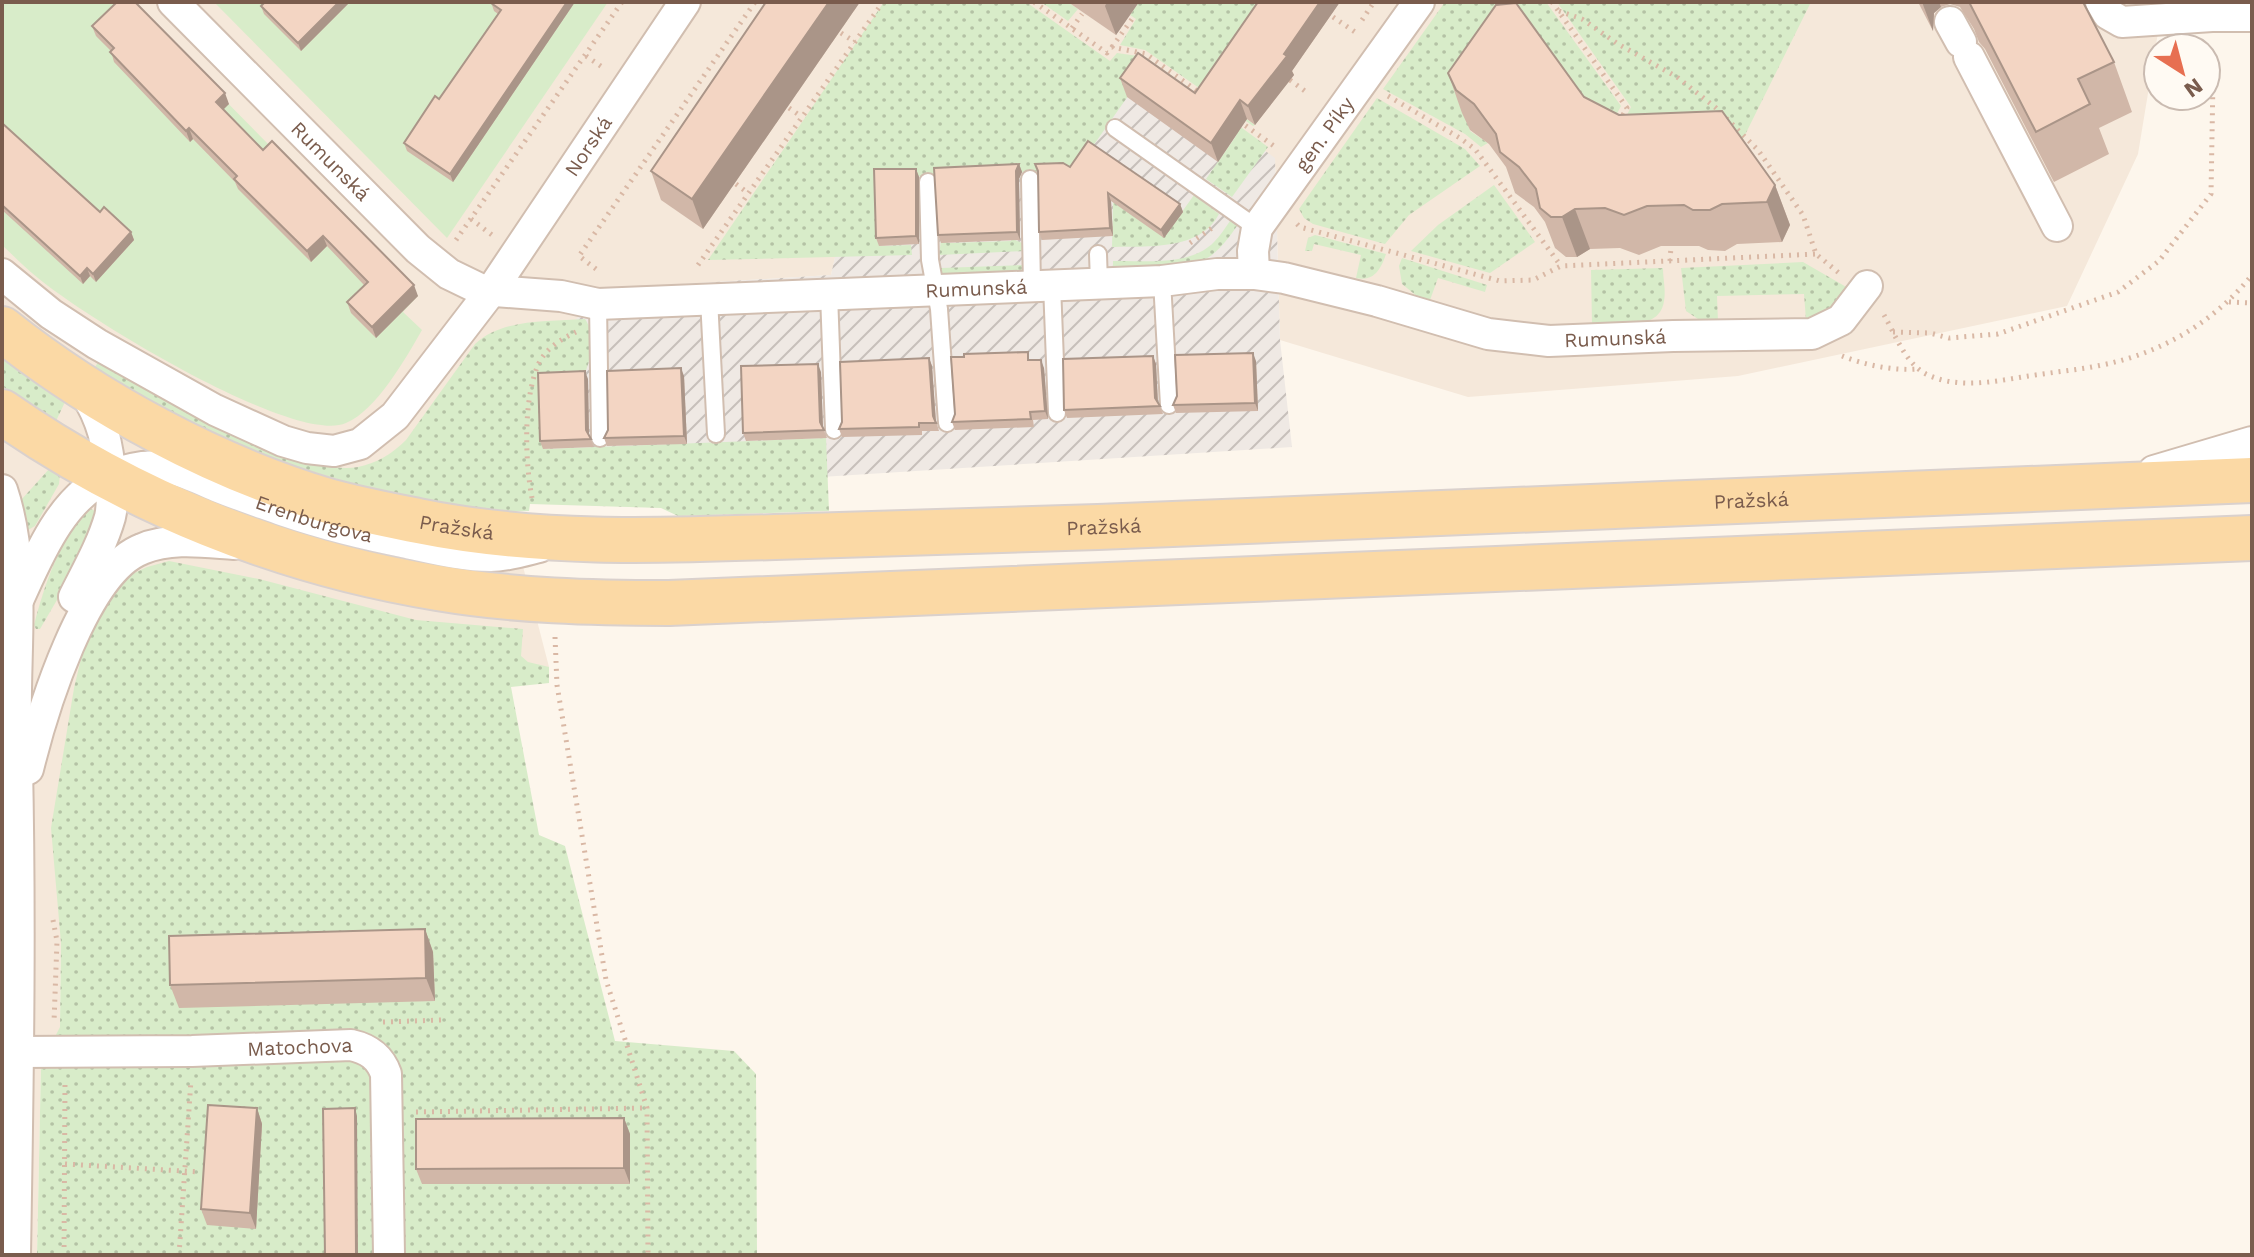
<svg xmlns="http://www.w3.org/2000/svg" width="2254" height="1257" font-family="'Work Sans',sans-serif">
	<style>
		.residential { fill: #f5e8da }
		.industrial { fill: url(#industrial-furrows) }
		.grass { fill: url(#grass-dots) }
		.green { fill: #d8ecc9 }
		.lines { fill: none; stroke-linecap: round; stroke-linejoin: round }
		.service-casing { stroke: #d1beb0; stroke-width: 20 }
		.minor-casing { stroke: #d1beb0; stroke-width: 34 }
		.primary-casing { stroke: #dad1cd; stroke-width: 48 }
		.path { stroke: #d9b8a5; stroke-width: 5; stroke-dasharray: 2 6; stroke-linecap: butt }
		.service { stroke: #fff; stroke-width: 16 }
		.minor { stroke: #fff; stroke-width: 30 }
		.primary { stroke: #fbd9a5; stroke-width: 44 }
		.wall { fill: #d1b7a8 }
		.shaded-wall { fill: #aa9588 }
		.building { fill: #f3d5c3; stroke: #aa9588; stroke-width: 2 }
		.labels { text-anchor: middle; stroke-width: 6; stroke-linejoin: round; paint-order: stroke }
		.street-label { font-size: 20px; fill: #7a5c4d; stroke: #fffaf3 }
	</style>
	<defs>
		<pattern id="industrial-furrows" width="10" height="10" patternUnits="userSpaceOnUse" patternTransform="scale(2)"><rect width="10" height="10" fill="#efe9e4"/><path d="M-1 1l2-2M0 10L10 0M9 11l2-2" fill="none" stroke="#c7c0bb"/></pattern>
		<pattern id="grass-dots" width="8" height="8" patternUnits="userSpaceOnUse" patternTransform="scale(2)"><rect width="8" height="8" fill="#d8ecc9"/><path d="M2 2h.1M6 6h.1" fill="none" stroke="#b4c2a5" stroke-width="1.8" stroke-linecap="round"/></pattern>
	</defs>
	<rect width="100%" height="100%" fill="#fdf6ec"/>
	<polygon class="residential" points="2,2 2163,2 2138,154 2067,306 1738,376 1468,397 1280,340 1275,158 857,162 831,275 602,289 505,497 549,667 74,688 61,943 60,1028 41,1064 37,1255 2,1255"/>
	<polygon class="industrial" points="1145,64 1275,158 1280,340 1292,447 505,497 488,422 602,289 831,275 856,162"/>
	<g class="grass">
		<polygon points="884,2 1026,2 1110,61 1117,53 1145,57 1268,147 1232,197 1206,179 1236,136 1145,72 1076,170 877,178 879,246 911,245 912,255 708,260"/>
		<polygon points="1041,2 1068,2 1078,9 1068,21"/>
		<polygon points="1139,2 1278,2 1213,95 1255,125 1253,126 1145,50 1120,45 1136,19 1130,15"/>
		<polygon points="1445,2 1546,2 1621,106 1603,140 1464,110 1470,131 1488,143 1481,147 1465,134 1383,89"/>
		<polygon points="1557,2 1811,2 1737,151 1612,144 1631,107"/>
		<polygon points="1377,98 1465,149 1480,166 1409,215 1385,244 1313,224 1304,218 1299,209"/>
		<polygon points="1494,185 1535,242 1490,273 1411,251 1438,225"/>
		<path d="M1194,195L1219,214C1200,251 1147,246 1112,247L1113,202L1164,237Z"/>
		<path d="M1230,221L1237,226C1230,236 1222,247 1212,255C1186,273 1143,267 1113,269V261C1144,260 1190,267 1214,242C1220,236 1225,228 1230,221Z"/>
		<path d="M1315,235L1386,254C1381,269 1374,282 1356,278L1361,255L1314,244L1312,251H1305L1308,238Z"/>
		<polygon points="1011,238 1022,243 1024,251 939,255 941,240 949,243 1011,241"/>
		<polygon points="1402,258 1487,285 1485,292 1438,278 1430,300 1418,297 1402,284 1399,266"/>
		<path d="M1803,262L1848,288C1839,305 1825,316 1806,320L1804,294L1717,296L1718,322L1701,321L1686,311L1681,268Z"/>
		<polygon points="1022,265 1022,272 941,276 941,268"/>
		<path d="M1663,268C1663,279 1666,290 1664,301C1660,332 1615,324 1592,325L1591,270Z"/>
		<path d="M585,319C609,354 562,417 544,449L826,438L829,511L678,516L661,508L530,504L529,511C472,514 415,502 361,486C308,471 256,455 206,431C167,412 131,390 94,369L98,362C153,394 296,478 358,467C377,463 392,454 406,440L475,344C503,318 548,322 585,319Z"/>
		<polygon points="2,356 65,402 56,421 2,386"/>
		<polygon points="50,468 60,474 59,484 35,526 28,530 24,525 21,500"/>
		<path d="M91,509L97,512L99,516L64,588L40,629H36L34,625C44,586 60,536 91,509Z"/>
		<polygon points="169,561 259,579 416,620 523,629 521,656 528,662 549,667 549,683 511,687 539,835 565,846 615,1041 734,1051 756,1074 757,1255 37,1255 41,1064 60,1027 61,943 51,828 74,688 85,642 111,593 126,577 147,567"/>
	</g>
	<g class="green">
		<path d="M2,2H128L418,296L403,312L422,330C406,358 376,411 346,423C294,446 83,316 38,278C25,268 14,256 2,245Z"/>
		<polygon points="214,2 608,2 447,238"/>
	</g>
	<g class="lines">
		<g class="service-casing">
			<g id="service">
				<polyline points="1115,128 1257,228"/>
				<polyline points="1030,179 1032,286"/>
				<polyline points="928,182 930,260 939,309 947,423"/>
				<polyline points="1098,254 1099,283"/>
				<polyline points="1162,281 1169,405"/>
				<polyline points="1052,285 1057,413"/>
				<polyline points="829,294 834,430"/>
				<polyline points="709,299 716,434"/>
				<polyline points="598,304 600,438"/>
			</g>
		</g>
		<g class="minor-casing">
			<g id="minor">
				<path id="s1" d="M173,2L418,249L449,274L482,290L561,296L598,304L1162,281L1217,274H1254L1284,278L1377,301L1488,334L1549,341L1673,336L1812,334L1841,320L1867,286"/>
				<polyline points="2101,2 2108,14 2122,22 2212,16 2252,16"/>
				<polyline points="1950,22 1961,42"/>
				<polyline points="1969,57 2057,226"/>
				<path id="s2" d="M2,274L51,314L97,344L215,410L283,441L307,448L334,451L360,444L395,416L491,291L685,2"/>
				<path id="s3" d="M1254,274L1253,251L1257,228L1419,2"/>
				<polyline points="2154,471 2252,442"/>
				<path d="M2,490C27,565 14,649 16,726C21,902 18,1079 15,1255"/>
				<path d="M74,597C87,571 102,545 110,517C113,504 112,492 111,479C108,446 103,420 84,391"/>
				<path id="s4" d="M19,598C39,554 63,495 112,475C155,458 177,469 216,486C238,495 262,503 284,511C325,525 366,535 407,543C435,549 463,556 491,556C507,556 523,551 539,547"/>
				<path d="M28,769C42,712 84,571 142,549C171,537 204,542 234,544"/>
				<path id="s5" d="M18,1052L192,1051L351,1045C369,1049 380,1057 386,1074L389,1255"/>
			</g>
		</g>
		<g class="primary-casing">
			<g id="primary">
				<path id="s6" d="M2,329C95,403 214,467 328,501C357,509 388,515 418,521C536,545 655,541 775,537C882,534 990,531 1098,527C1483,512 1867,495 2252,480"/>
				<path d="M2,412C131,502 283,563 438,588C515,601 592,603 669,603L2252,538"/>
			</g>
		</g>
		<g class="path">
			<polyline points="1034,2 1107,53 1112,47 1146,54 1201,94"/>
			<polyline points="1552,2 1627,108 1620,120"/>
			<polyline points="1559,11 1582,19 1618,44 1677,77 1716,108 1758,150 1803,215 1816,254 1839,273"/>
			<polyline points="1333,17 1355,32"/>
			<polyline points="1362,20 1374,2"/>
			<polyline points="1072,28 1082,14"/>
			<polyline points="841,33 855,42"/>
			<polyline points="1112,47 1132,19 1129,17"/>
			<polyline points="586,56 605,69"/>
			<polyline points="1290,80 1309,94"/>
			<polyline points="1388,96 1460,138 1475,149 1561,266"/>
			<polyline points="789,108 802,117"/>
			<polyline points="1239,121 1274,146"/>
			<polyline points="736,184 748,193"/>
			<polyline points="471,219 492,235"/>
			<polyline points="1297,224 1300,227 1500,281 1533,280 1561,266 1816,254"/>
			<polyline points="456,240 622,2"/>
			<polyline points="1190,243 1215,226"/>
			<polyline points="1670,261 1671,246"/>
			<polyline points="698,265 883,2"/>
			<polyline points="596,269 579,256 755,2"/>
			<polyline points="2229,302 2252,303"/>
			<path d="M1884,315C1895,334 1905,363 1926,374C1958,390 1996,381 2029,376C2054,372 2078,370 2102,365C2162,353 2214,322 2252,275"/>
			<polyline points="1893,332 1930,333 1949,338 1998,334 2118,292 2159,261 2211,194 2213,79"/>
			<path d="M1842,356C1865,365 1893,371 1918,369"/>
			<path d="M532,498C525,461 523,401 538,365C545,349 561,339 576,332"/>
			<polyline points="555,637 557,685 606,980 647,1108 648,1255"/>
			<polyline points="53,920 57,941 54,1022"/>
			<polyline points="383,1022 442,1020"/>
			<polyline points="416,1112 647,1108"/>
			<polyline points="65,1164 200,1172"/>
			<polyline points="64,1255 65,1084"/>
			<polyline points="179,1255 191,1080"/>
		</g>
		<use href="#service" class="service"/>
		<use href="#minor" class="minor"/>
		<use href="#primary" class="primary"/>
	</g>
	<g class="wall">
		<polygon points="265,2 350,2 301,51 264,14 261,6"/>
		<polygon points="491,2 575,2 453,182 407,151 404,143 439,99 498,14 494,11"/>
		<polygon points="766,2 860,2 703,229 661,200 651,171"/>
		<polygon points="1068,2 1139,2 1116,35"/>
		<polygon points="1258,2 1340,2 1292,71 1294,75 1255,125 1247,119 1218,162 1127,97 1120,78 1195,93"/>
		<polygon points="1918,2 2083,2 2114,62 2132,112 2099,128 2109,154 2054,182 1985,49 1979,42 1974,29 1960,7 1950,4 1941,7 1934,13 1933,31"/>
		<polygon points="92,26 229,104 223,109 263,150 418,296 376,338 351,313 347,302 364,285 327,246 311,262 238,189 235,182 193,139 190,142 114,62 111,51 96,36"/>
		<polygon points="1448,73 1584,97 1619,115 1775,185 1790,225 1782,242 1737,244 1725,251 1708,250 1699,246 1661,246 1639,255 1620,248 1590,249 1577,257 1566,257 1555,248 1545,222 1534,207 1515,193 1506,167 1489,144 1470,130 1462,113"/>
		<polygon points="2,123 100,212 131,232 134,240 96,282 90,276 83,284 2,210"/>
		<polygon points="1019,164 1022,172 1019,179 1020,240 941,243 938,235"/>
		<polygon points="1070,167 1180,204 1183,212 1164,238 1111,201 1113,236 1042,240 1039,232"/>
		<polygon points="916,169 919,177 919,244 879,246 876,238"/>
		<polygon points="1153,356 1156,364 1158,402 1163,414 1067,418 1064,410"/>
		<polygon points="929,358 932,366 936,421 939,431 922,431 922,435 842,437 839,429"/>
		<polygon points="1031,360 1044,368 1048,419 1033,420 1034,427 955,430 952,422"/>
		<polygon points="1256,361 1258,411 1176,413 1173,405"/>
		<polygon points="821,372 823,428 827,438 746,441 743,433"/>
		<polygon points="684,376 687,444 607,446 604,438"/>
		<polygon points="588,379 589,436 594,447 543,449 540,441"/>
		<polygon points="425,929 433,952 435,1001 179,1008 170,985"/>
		<polygon points="257,1108 262,1124 256,1229 207,1225 201,1209"/>
		<polygon points="624,1118 630,1134 630,1184 422,1184 416,1169"/>
	</g>
	<g class="shaded-wall">
		<polygon points="339,2 350,2 301,51 298,43"/>
		<polygon points="567,2 575,2 453,182 450,174"/>
		<polygon points="829,2 860,2 703,229 692,199"/>
		<polygon points="1107,2 1139,2 1116,35 1105,6"/>
		<polygon points="1320,2 1340,2 1292,71 1294,75 1255,125 1248,106"/>
		<polygon points="1922,2 1939,2 1941,7 1934,13 1933,31"/>
		<polygon points="225,93 229,104 220,113 216,102"/>
		<polygon points="1240,100 1247,119 1218,162 1211,143"/>
		<polygon points="189,128 193,139 190,142 186,131"/>
		<polygon points="1019,164 1022,172 1019,179 1020,240 1017,232 1016,171"/>
		<polygon points="916,169 919,177 919,244 916,236"/>
		<polygon points="1775,185 1790,225 1782,242 1767,202"/>
		<polygon points="1108,193 1111,201 1113,236 1110,228"/>
		<polygon points="1180,204 1183,212 1164,238 1161,230"/>
		<polygon points="1575,209 1590,249 1577,257 1562,217"/>
		<polygon points="131,232 134,240 96,282 93,274"/>
		<polygon points="323,236 327,246 311,262 307,251"/>
		<polygon points="87,268 90,276 83,284 80,276"/>
		<polygon points="414,285 418,296 376,338 372,327"/>
		<polygon points="1253,353 1256,361 1258,411 1255,403"/>
		<polygon points="1153,356 1156,364 1158,406 1155,398"/>
		<polygon points="929,358 932,366 936,424 933,416"/>
		<polygon points="1041,360 1044,368 1048,419 1045,411"/>
		<polygon points="818,364 821,372 823,430 820,422"/>
		<polygon points="681,368 684,376 687,444 684,436"/>
		<polygon points="585,371 588,379 589,438 586,430"/>
		<polygon points="425,929 433,952 435,1001 426,978"/>
		<polygon points="257,1108 262,1124 256,1229 250,1213"/>
		<polygon points="355,1108 357,1116 358,1255 356,1255"/>
		<polygon points="624,1118 630,1134 630,1184 624,1168"/>
	</g>
	<g class="building">
		<polygon points="117,2 135,2 225,93 216,102 263,150 272,141 414,285 372,327 347,302 368,282 323,236 307,251 234,179 237,176 189,128 186,131 110,52 114,48 92,26"/>
		<polygon points="265,2 339,2 298,43 261,6"/>
		<polygon points="491,2 567,2 450,174 404,143 435,96 439,99 501,10 491,3"/>
		<polygon points="766,2 829,2 692,199 651,171"/>
		<polygon points="1258,2 1320,2 1284,54 1287,56 1248,106 1240,100 1211,143 1120,78 1138,53 1195,93"/>
		<polygon points="1969,2 2083,2 2114,62 2078,79 2090,104 2036,132"/>
		<polygon points="1516,3 1584,97 1619,115 1722,111 1775,185 1767,202 1722,204 1710,210 1693,210 1684,205 1647,206 1624,215 1605,208 1575,209 1562,217 1551,217 1540,208 1536,189 1519,167 1500,152 1496,134 1474,104 1456,90 1448,73 1496,5"/>
		<polygon points="2,123 100,212 104,207 131,232 93,274 87,268 80,276 2,205"/>
		<polygon points="1088,141 1180,204 1161,230 1108,193 1110,228 1039,232 1038,171 1035,164 1063,163 1070,167"/>
		<polygon points="1019,164 1016,171 1017,232 938,235 934,168"/>
		<polygon points="874,169 916,169 916,236 876,238"/>
		<polygon points="1028,352 1028,360 1041,360 1045,411 1030,412 1031,419 952,422 955,414 951,357 964,357 964,354"/>
		<polygon points="1253,353 1255,403 1173,405 1177,396 1175,355"/>
		<polygon points="1153,356 1155,398 1160,406 1064,410 1063,359"/>
		<polygon points="929,358 933,416 936,423 919,423 919,427 839,429 842,422 840,362"/>
		<polygon points="818,364 820,422 824,430 743,433 741,366"/>
		<polygon points="681,368 684,436 604,438 608,430 607,371"/>
		<polygon points="585,371 586,430 591,439 540,441 538,373"/>
		<polygon points="425,929 426,978 170,985 169,936"/>
		<polygon points="208,1105 257,1108 250,1213 201,1209"/>
		<polygon points="355,1108 356,1255 325,1255 323,1109"/>
		<polygon points="624,1118 624,1168 416,1169 416,1119"/>
	</g>
	<g class="labels">
		<g class="street-label">
			<text dy="7" stroke="none"><textPath href="#s3" startOffset="162">gen. Píky</textPath></text>
			<text dy="7" stroke="none"><textPath href="#s2" startOffset="784">Norská</textPath></text>
			<text dy="7" stroke="none"><textPath href="#s1" startOffset="224">Rumunská</textPath></text>
			<text dy="7" stroke="none"><textPath href="#s1" startOffset="920">Rumunská</textPath></text>
			<text dy="7" stroke="none"><textPath href="#s1" startOffset="1568">Rumunská</textPath></text>
			<text dy="7" stroke="none"><textPath href="#s6" startOffset="1798">Pražská</textPath></text>
			<text dy="7" stroke="none"><textPath href="#s4" startOffset="370">Erenburgova</textPath></text>
			<text dy="7" stroke="none"><textPath href="#s6" startOffset="1150">Pražská</textPath></text>
			<text dy="7" stroke="none"><textPath href="#s6" startOffset="502">Pražská</textPath></text>
			<text dy="7" stroke="none"><textPath href="#s5" startOffset="282">Matochova</textPath></text>
		</g>
	</g>
	<rect width="2254" height="1257" fill="none" stroke="#7a5c4d" stroke-width="8"/>
	<g transform="translate(2182 72) rotate(144)"><circle r="38" fill="#fffaf3" stroke="#cabbb1" stroke-width="2"/>
	<path d="M0-6L14 30L0 20L-14 30Z" fill="#e76f51"/>
	<text y="-12" font-size="22" font-weight="bold" text-anchor="middle" fill="#7a5c4d">N</text>
	</g>
</svg>
